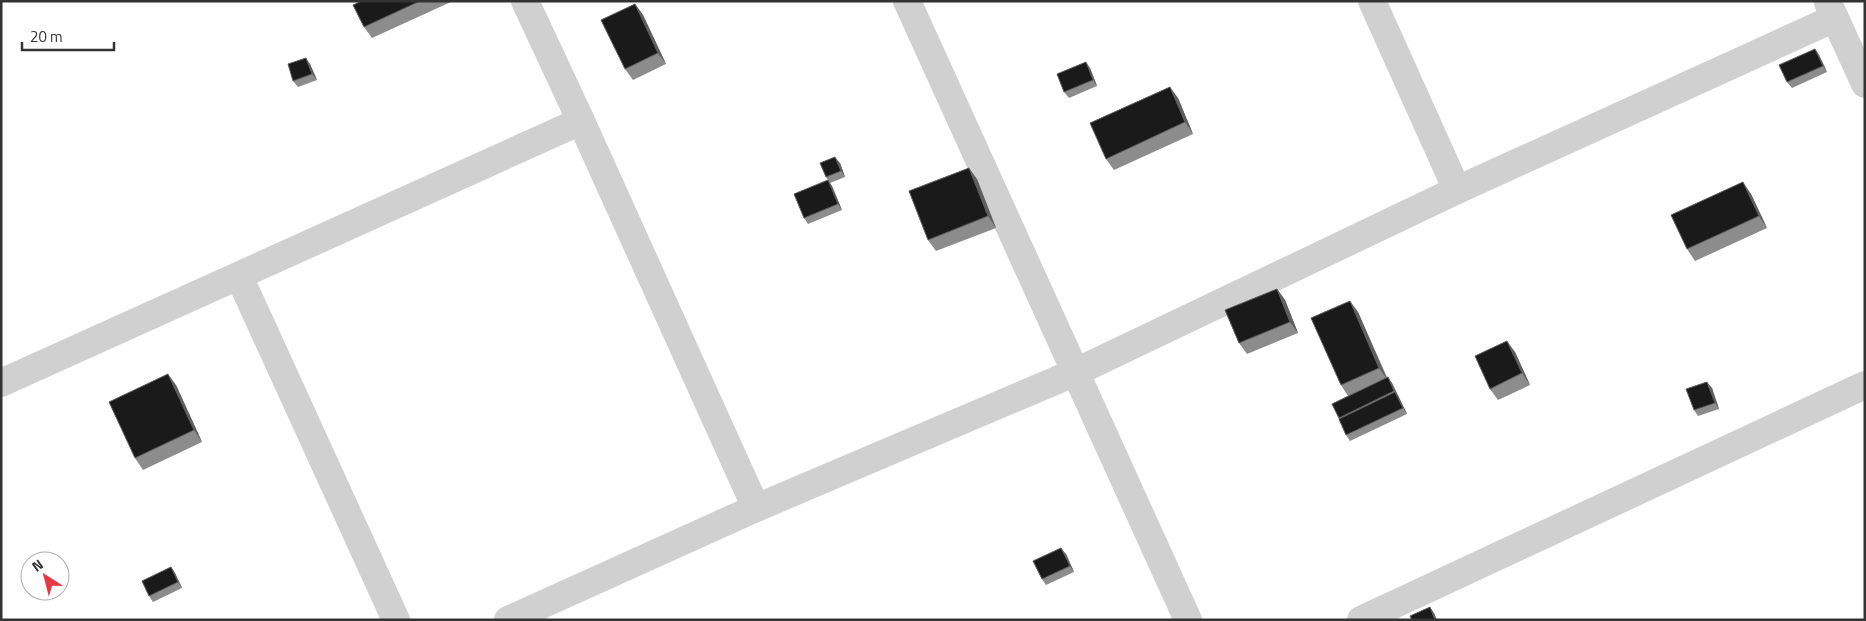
<svg xmlns="http://www.w3.org/2000/svg" width="1866" height="621" font-family="'Titillium Web',sans-serif">
	<style>
		.lines { fill: none; stroke-linecap: round; stroke-linejoin: round }
		.street { stroke: #d0d0d0; stroke-width: 28 }
		.wall { fill: #8c8c8c }
		.shaded-wall { fill: #5f5f5f }
		.building { fill: #1a1a1a; stroke: #5f5f5f }
	</style>
	<rect width="100%" height="100%" fill="#fff"/>
	<g class="lines">
		<g class="street">
			<polyline points="525,1 581,121 756,508"/>
			<polyline points="907,1 1188,620"/>
			<polyline points="1372,1 1457,190"/>
			<polyline points="1828,3 1865,84"/>
			<polyline points="239,276 396,620"/>
			<polyline points="1,383 581,121"/>
			<polyline points="508,620 756,508 1076,372 1457,190 1835,18"/>
			<polyline points="1361,620 1865,385"/>
		</g>
	</g>
	<g class="wall">
		<polygon points="362,1 453,1 372,38 364,27"/>
		<polygon points="635,4 643,15 666,64 633,80 625,69"/>
		<polygon points="1815,49 1819,55 1827,72 1792,88 1787,82"/>
		<polygon points="310,64 317,80 298,87 293,81"/>
		<polygon points="1090,68 1097,86 1069,98 1064,92"/>
		<polygon points="1178,98 1193,134 1114,170 1106,159"/>
		<polygon points="840,163 845,177 830,183 832,186 842,210 808,224 804,218 828,180 826,177"/>
		<polygon points="977,179 996,228 936,251 928,240"/>
		<polygon points="1751,194 1767,228 1695,261 1687,249"/>
		<polygon points="1277,289 1285,300 1298,333 1247,354 1239,343"/>
		<polygon points="1358,312 1387,377 1392,383 1407,414 1350,441 1346,435 1332,404 1348,396 1341,385"/>
		<polygon points="1515,352 1530,385 1498,400 1490,389"/>
		<polygon points="176,385 202,442 143,470 135,458"/>
		<polygon points="1712,388 1719,409 1698,416 1694,410"/>
		<polygon points="1066,554 1074,572 1046,585 1042,579"/>
		<polygon points="171,567 175,573 182,588 153,602 149,596"/>
	</g>
	<g class="shaded-wall">
		<polygon points="635,4 643,15 666,64 658,53"/>
		<polygon points="1815,49 1819,55 1827,72 1823,66"/>
		<polygon points="306,58 310,64 317,80 312,74"/>
		<polygon points="1086,62 1090,68 1097,86 1093,80"/>
		<polygon points="1170,87 1178,98 1193,134 1185,122"/>
		<polygon points="835,157 840,163 845,177 841,171"/>
		<polygon points="969,168 977,179 996,228 988,216"/>
		<polygon points="828,180 832,186 842,210 838,204"/>
		<polygon points="1743,182 1751,194 1767,228 1759,216"/>
		<polygon points="1277,289 1285,300 1298,333 1290,322"/>
		<polygon points="1350,301 1358,312 1387,379 1379,368"/>
		<polygon points="1507,341 1515,352 1530,385 1522,373"/>
		<polygon points="168,374 176,385 202,442 194,430"/>
		<polygon points="1388,377 1392,383 1407,414 1403,408"/>
		<polygon points="1707,382 1712,388 1719,409 1715,403"/>
		<polygon points="1061,548 1066,554 1074,572 1070,566"/>
		<polygon points="171,567 175,573 182,588 178,582"/>
		<polygon points="1430,607 1434,613 1437,620 1435,620"/>
	</g>
	<g class="building">
		<polygon points="362,1 420,1 364,27 353,5"/>
		<polygon points="635,4 658,53 625,69 601,20"/>
		<polygon points="1815,49 1823,66 1787,82 1779,65"/>
		<polygon points="306,58 312,74 293,81 288,64"/>
		<polygon points="1086,62 1093,80 1064,92 1057,74"/>
		<polygon points="1170,87 1185,122 1106,159 1090,123"/>
		<polygon points="835,157 841,171 826,177 820,163"/>
		<polygon points="969,168 988,216 928,240 909,191"/>
		<polygon points="828,180 838,204 804,218 794,194"/>
		<polygon points="1743,182 1759,216 1687,249 1671,215"/>
		<polygon points="1277,289 1290,322 1239,343 1225,310"/>
		<polygon points="1350,301 1379,368 1341,385 1311,318"/>
		<polygon points="1507,341 1522,373 1490,389 1475,356"/>
		<polygon points="168,374 194,430 135,458 109,402"/>
		<polygon points="1388,377 1394,391 1339,418 1332,404"/>
		<polygon points="1707,382 1715,403 1694,410 1686,389"/>
		<polygon points="1395,392 1403,408 1346,435 1339,419"/>
		<polygon points="1061,548 1070,566 1042,579 1033,561"/>
		<polygon points="171,567 178,582 149,596 142,581"/>
		<polygon points="1430,607 1435,620 1412,620 1410,616"/>
	</g>
	<rect width="1866" height="621" fill="none" stroke="#333333" stroke-width="5"/>
	<g transform="translate(45 576) rotate(324)"><circle r="24" fill="#ffffff" stroke="#adadad"/>
	<path d="M0-4L9 19L0 12L-9 19Z" fill="#e63946"/>
	<text y="-8" font-size="14" font-weight="bold" text-anchor="middle" fill="#333333">N</text>
	</g>
	<path d="M22 42v8h92v-8" fill="none" stroke="#333333" stroke-width="2.5"/>
	<text x="30" y="42" font-size="15" fill="#333333" stroke="#ffffff" stroke-width="4" paint-order="stroke">20 m</text>
</svg>
